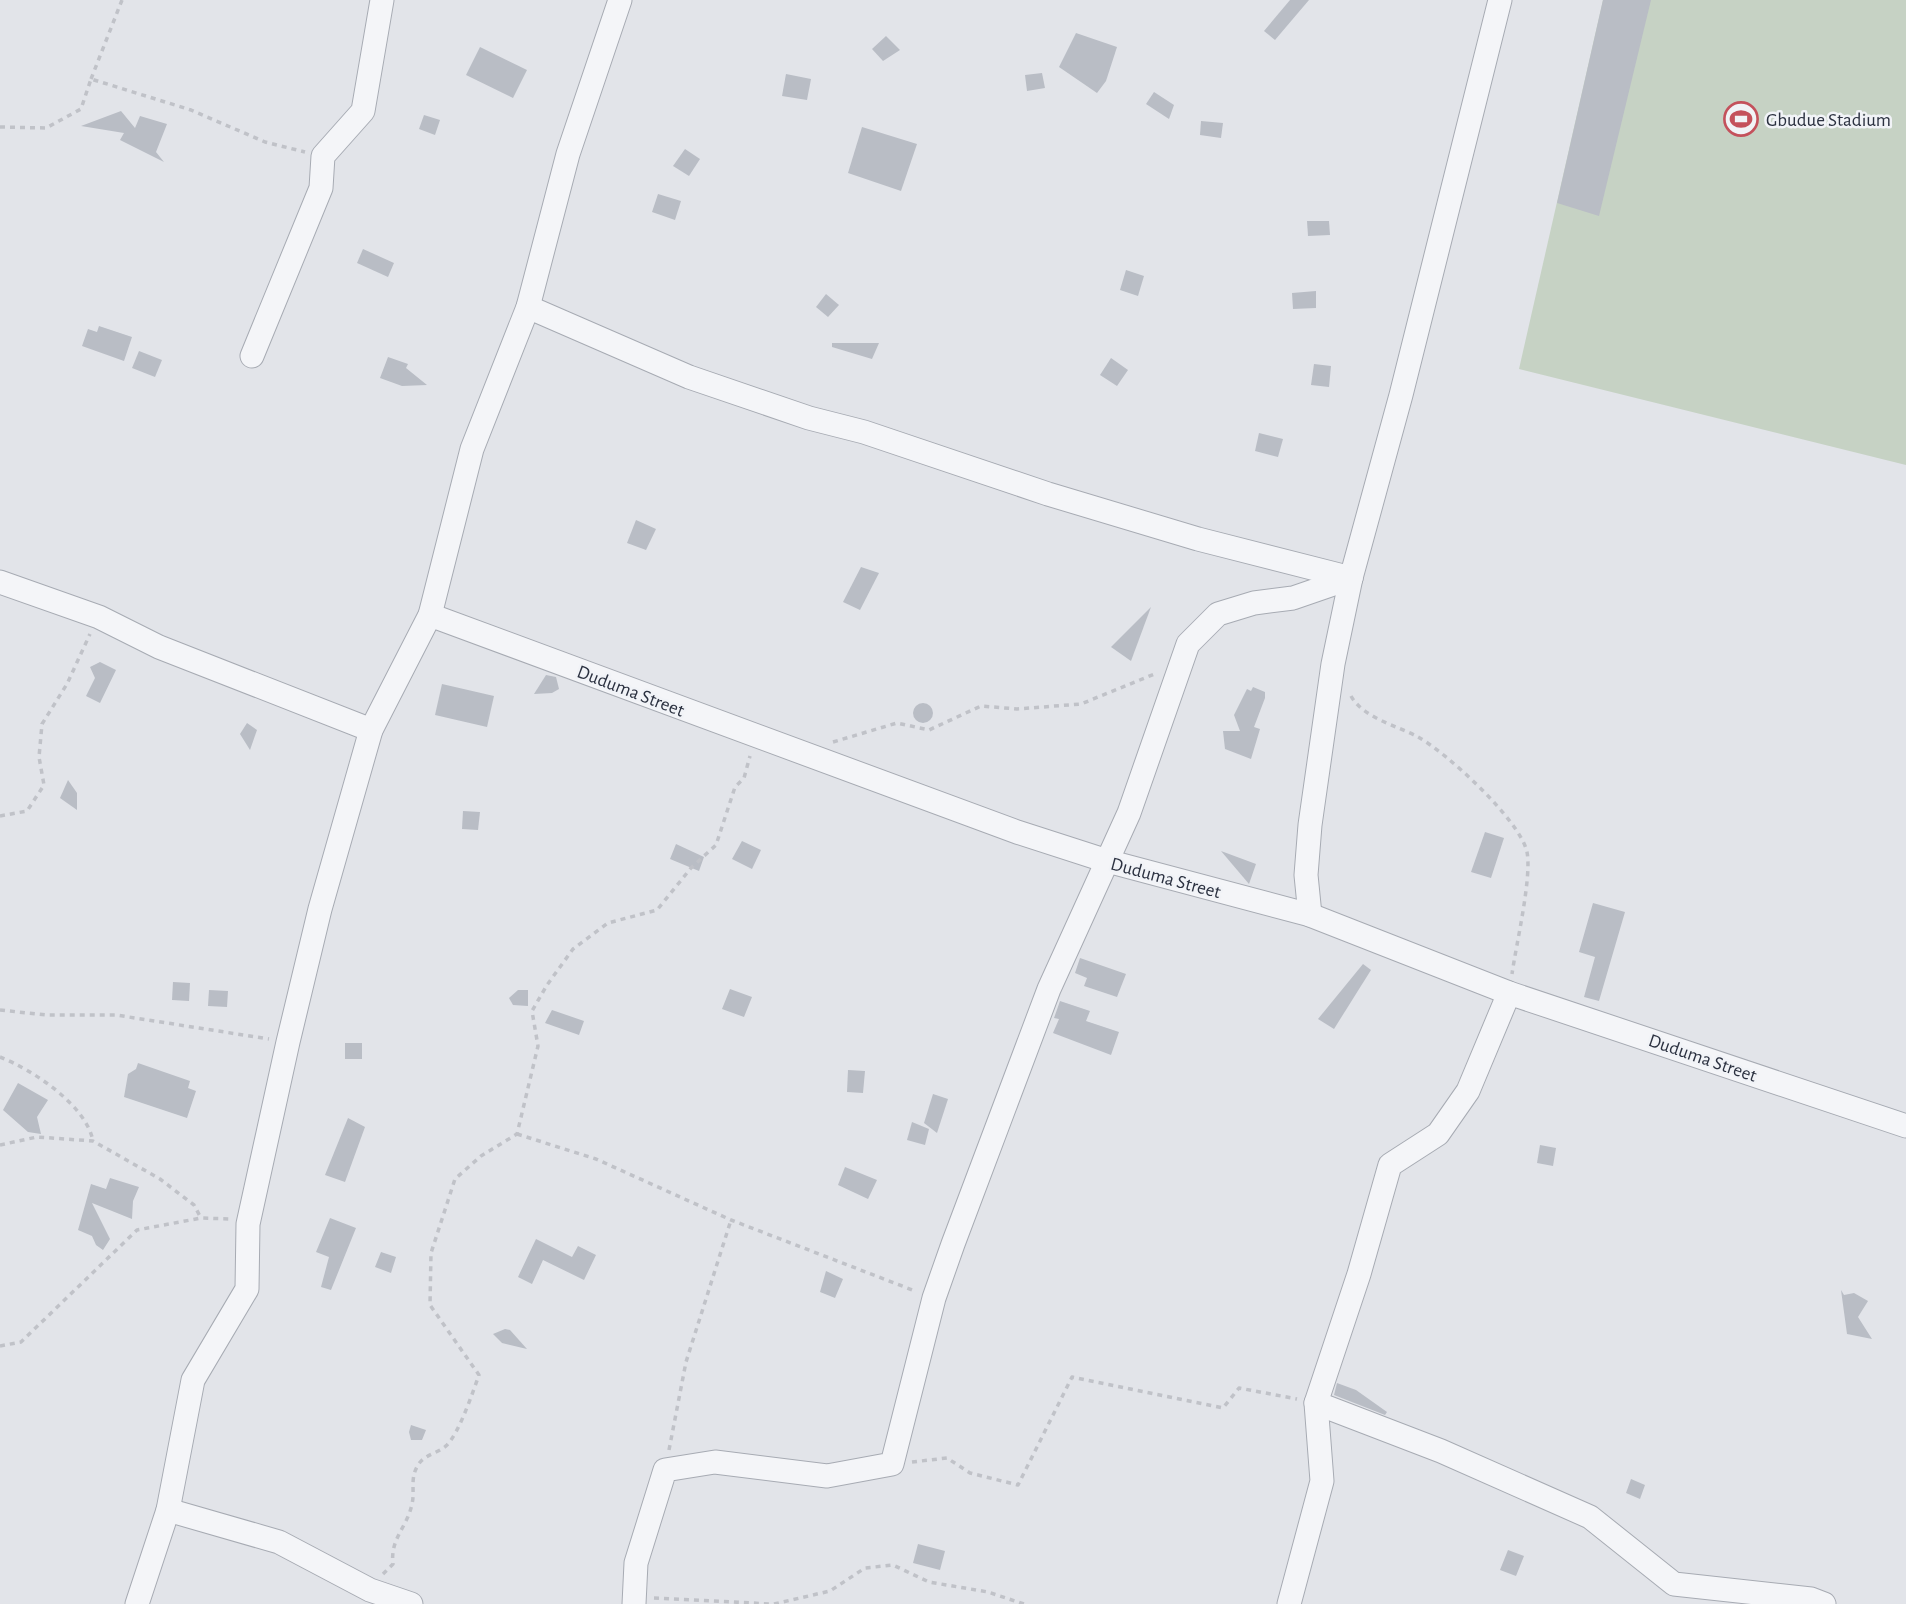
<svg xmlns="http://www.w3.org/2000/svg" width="1906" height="1604" font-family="'Alegreya Sans',sans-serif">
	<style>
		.green { fill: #c6d2c4 }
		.building { fill: #b9bdc5 }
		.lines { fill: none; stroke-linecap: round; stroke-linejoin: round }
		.minor-casing { stroke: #a7abb3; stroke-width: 25 }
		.path { stroke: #c0c2c8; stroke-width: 3.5; stroke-dasharray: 5 5; stroke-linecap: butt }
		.minor { stroke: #f4f5f8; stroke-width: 23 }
		.labels { text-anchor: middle; stroke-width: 5; stroke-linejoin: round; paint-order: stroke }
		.poi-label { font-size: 19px; fill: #2b3140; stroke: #f1f3f7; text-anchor: start }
		.street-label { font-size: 19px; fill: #2b3140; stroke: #f1f3f7 }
	</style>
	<rect width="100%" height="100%" fill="#e2e4e9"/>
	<polygon class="green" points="1603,0 1906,0 1906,465 1519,369"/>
	<g class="building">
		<polygon points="1290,0 1309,0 1275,40 1264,31"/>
		<polygon points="1603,0 1651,0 1599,216 1557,203"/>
		<polygon points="1076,33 1117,47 1106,81 1097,93 1059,67"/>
		<polygon points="886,36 900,50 883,61 872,49"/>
		<polygon points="480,47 527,70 513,98 466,75"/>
		<polygon points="1042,73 1045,88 1027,91 1025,75"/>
		<polygon points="786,74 811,79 807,100 782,96"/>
		<polygon points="1154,92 1174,105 1169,119 1146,104"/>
		<polygon points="121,111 135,128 140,116 167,124 156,152 164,162 120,140 124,133 81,126"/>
		<polygon points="424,115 440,120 435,135 419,129"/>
		<polygon points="1201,121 1223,123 1221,138 1200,135"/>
		<polygon points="862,127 917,144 901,191 848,173"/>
		<polygon points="685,149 700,159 689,176 673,166"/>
		<polygon points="658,194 681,201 675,220 652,212"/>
		<polygon points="1307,221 1329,221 1330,235 1308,236"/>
		<polygon points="363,249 394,263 388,277 357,263"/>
		<polygon points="1126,270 1144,276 1138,296 1120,290"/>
		<polygon points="1316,291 1316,308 1293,309 1292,293"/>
		<polygon points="826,294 839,305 828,317 816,307"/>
		<polygon points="99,326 132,337 124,361 82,346 88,329 97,332"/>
		<polygon points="832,343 879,343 872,359 832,347"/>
		<polygon points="139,351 162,360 155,377 132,368"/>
		<polygon points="388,357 408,364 406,368 427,385 402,386 380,378"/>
		<polygon points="1111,358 1128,370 1117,386 1100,375"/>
		<polygon points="1314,364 1331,366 1329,387 1311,385"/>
		<polygon points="1259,433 1283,439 1278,457 1255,451"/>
		<polygon points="636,520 656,529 646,550 627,543"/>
		<polygon points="861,567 879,573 860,610 843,602"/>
		<polygon points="1151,607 1131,661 1111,647"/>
		<polygon points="100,662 116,670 100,703 86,696 95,678 90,667"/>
		<polygon points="546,675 556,677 559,689 552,693 534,694"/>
		<polygon points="442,684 494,696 487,727 435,715"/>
		<polygon points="1253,687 1265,692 1265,698 1254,727 1260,729 1251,759 1225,749 1223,731 1240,731 1234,715 1247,689 1251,691"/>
		<circle cx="923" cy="713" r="10"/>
		<polygon points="247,723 257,730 250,750 240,734"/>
		<polygon points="68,780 77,793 77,810 60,798"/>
		<polygon points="463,811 480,812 478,830 462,829"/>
		<polygon points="1485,832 1504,838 1491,878 1471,872"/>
		<polygon points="742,841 761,850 752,869 732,859"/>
		<polygon points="676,844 704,857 699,871 670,859"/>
		<polygon points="1221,851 1256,864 1249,884"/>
		<polygon points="1593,903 1625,912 1599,1001 1584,997 1595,957 1579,952"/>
		<polygon points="1080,958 1126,974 1117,997 1084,986 1087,978 1075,973"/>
		<polygon points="1363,964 1371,970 1334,1029 1318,1019"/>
		<polygon points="173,982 190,983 189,1001 172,1000"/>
		<polygon points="730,989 752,997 744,1017 722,1009"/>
		<polygon points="209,990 228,991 227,1007 208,1006"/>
		<polygon points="518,990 528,990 528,1006 513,1005 509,998"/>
		<polygon points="1060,1001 1090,1011 1086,1021 1119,1032 1111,1055 1053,1033 1059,1019 1054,1018"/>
		<polygon points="552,1010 584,1021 579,1035 545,1023"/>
		<rect x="345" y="1043" width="17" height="16"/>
		<polygon points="138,1063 190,1081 188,1088 196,1091 187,1118 124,1097 128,1074 136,1069"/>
		<polygon points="848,1070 865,1071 863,1093 847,1092"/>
		<polygon points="18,1083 48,1100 37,1117 41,1134 28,1132 3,1110"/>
		<polygon points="933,1094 948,1099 937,1133 924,1123"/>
		<polygon points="348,1118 365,1127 345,1182 325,1175"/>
		<polygon points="912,1122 929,1129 925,1145 907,1140"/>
		<polygon points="1540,1145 1556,1148 1553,1166 1537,1163"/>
		<polygon points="845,1167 877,1180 868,1199 838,1185"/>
		<polygon points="110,1178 139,1187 133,1201 132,1219 92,1203 110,1239 103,1250 96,1245 92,1236 78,1230 91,1184 106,1189"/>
		<polygon points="330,1218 356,1228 331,1290 321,1287 329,1257 316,1252"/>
		<polygon points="536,1239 572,1257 578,1246 596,1255 584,1280 543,1260 532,1284 518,1277"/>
		<polygon points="381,1252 396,1257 391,1273 375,1267"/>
		<polygon points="826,1271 843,1279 835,1298 820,1292"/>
		<polygon points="1841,1290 1844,1295 1854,1293 1868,1301 1858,1317 1872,1339 1847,1334"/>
		<polygon points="505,1329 510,1330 527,1349 502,1343 493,1334"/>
		<polygon points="1337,1383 1356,1390 1387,1412 1385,1415 1334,1395"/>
		<polygon points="411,1425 426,1430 422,1440 411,1440 409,1432"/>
		<polygon points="1631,1479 1645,1485 1640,1499 1626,1493"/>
		<polygon points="918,1544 945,1551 940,1570 913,1563"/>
		<polygon points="1508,1550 1524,1556 1516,1576 1500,1570"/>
	</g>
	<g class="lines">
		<g class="minor-casing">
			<g id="minor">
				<polyline points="528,307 689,377 809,418 864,432 1048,494 1198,539 1351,578"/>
				<polyline points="252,356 321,188 323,156 363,111 382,0"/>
				<polyline points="0,582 99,617 159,647 371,730"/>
				<polyline points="430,615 1017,832 1107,861 1310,915 1509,993 1906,1126"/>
				<polyline points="1310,915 1306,875 1310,825 1333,664 1351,578 1401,395 1500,0"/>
				<polyline points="1316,1403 1441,1451 1590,1517 1674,1584 1811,1599 1824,1604"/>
				<polyline points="168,1510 279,1542 370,1590 411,1604"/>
				<polyline points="137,1604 168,1510 193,1380 247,1289 248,1224 288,1042 320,909 371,730 430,615 472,449 528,307 568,154 620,0"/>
				<polyline points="634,1604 636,1563 665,1470 715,1462 827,1476 892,1464 934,1298 953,1244 1049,989 1129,813 1188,644 1218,614 1254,603 1293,598 1351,578"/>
				<polyline points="1289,1604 1322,1481 1316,1403 1359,1274 1390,1165 1438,1134 1468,1091 1509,993"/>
			</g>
		</g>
		<g class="path">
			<polyline points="91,79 122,0"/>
			<polyline points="0,127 46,128 81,109 91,79 191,110 265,142 305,152"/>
			<path d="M1351,696C1363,718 1398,726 1418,737C1447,753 1520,820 1527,852C1532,878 1516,945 1512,974"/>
			<polyline points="833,742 897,723 929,730 981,706 1017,709 1081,704 1157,673"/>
			<polyline points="0,816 27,811 44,785 39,757 42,724 67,684 90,634"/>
			<polyline points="0,1010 46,1015 116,1015 269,1039"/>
			<path d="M0,1057C33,1070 86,1105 93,1141"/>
			<polyline points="517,1134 596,1159 731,1220 915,1291"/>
			<polyline points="0,1145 37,1137 93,1141 160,1179 194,1205 201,1218"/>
			<polyline points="0,1346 21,1342 137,1230 201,1218 230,1219"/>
			<polyline points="669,1450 686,1362 731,1220"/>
			<polyline points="912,1462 947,1458 970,1473 1018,1485 1072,1377 1223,1408 1239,1388 1297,1399"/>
			<path d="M383,1574L393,1564C390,1538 407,1528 412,1504C415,1492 410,1479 417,1467C423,1454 438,1454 447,1445C460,1431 472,1394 479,1375L430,1305L431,1253L455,1179L481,1156L517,1134L538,1046L532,1011L547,985L573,949L608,923L657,910L691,868L716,845L735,787L744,778L750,756"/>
			<polyline points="654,1598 771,1604"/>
			<polyline points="774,1604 830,1591 865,1568 893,1565 929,1582 988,1592 1024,1604"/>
		</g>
		<use href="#minor" class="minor"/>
	</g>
	<defs>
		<g id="stadium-ring" transform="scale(1.75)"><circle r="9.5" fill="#f1f3f7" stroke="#c4515c" stroke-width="1.5"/><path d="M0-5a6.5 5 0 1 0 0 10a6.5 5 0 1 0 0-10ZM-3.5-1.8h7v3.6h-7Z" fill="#c4515c"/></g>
	</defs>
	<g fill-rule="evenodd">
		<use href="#stadium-ring" x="1741" y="119"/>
	</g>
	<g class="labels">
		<g class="poi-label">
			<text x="1766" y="126">Gbudue Stadium</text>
		</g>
		<g class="street-label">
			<text transform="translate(631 690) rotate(21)" y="7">Duduma Street</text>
			<text transform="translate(1166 877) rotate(15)" y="7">Duduma Street</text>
			<text transform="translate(1703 1057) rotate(19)" y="7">Duduma Street</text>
		</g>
	</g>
</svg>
